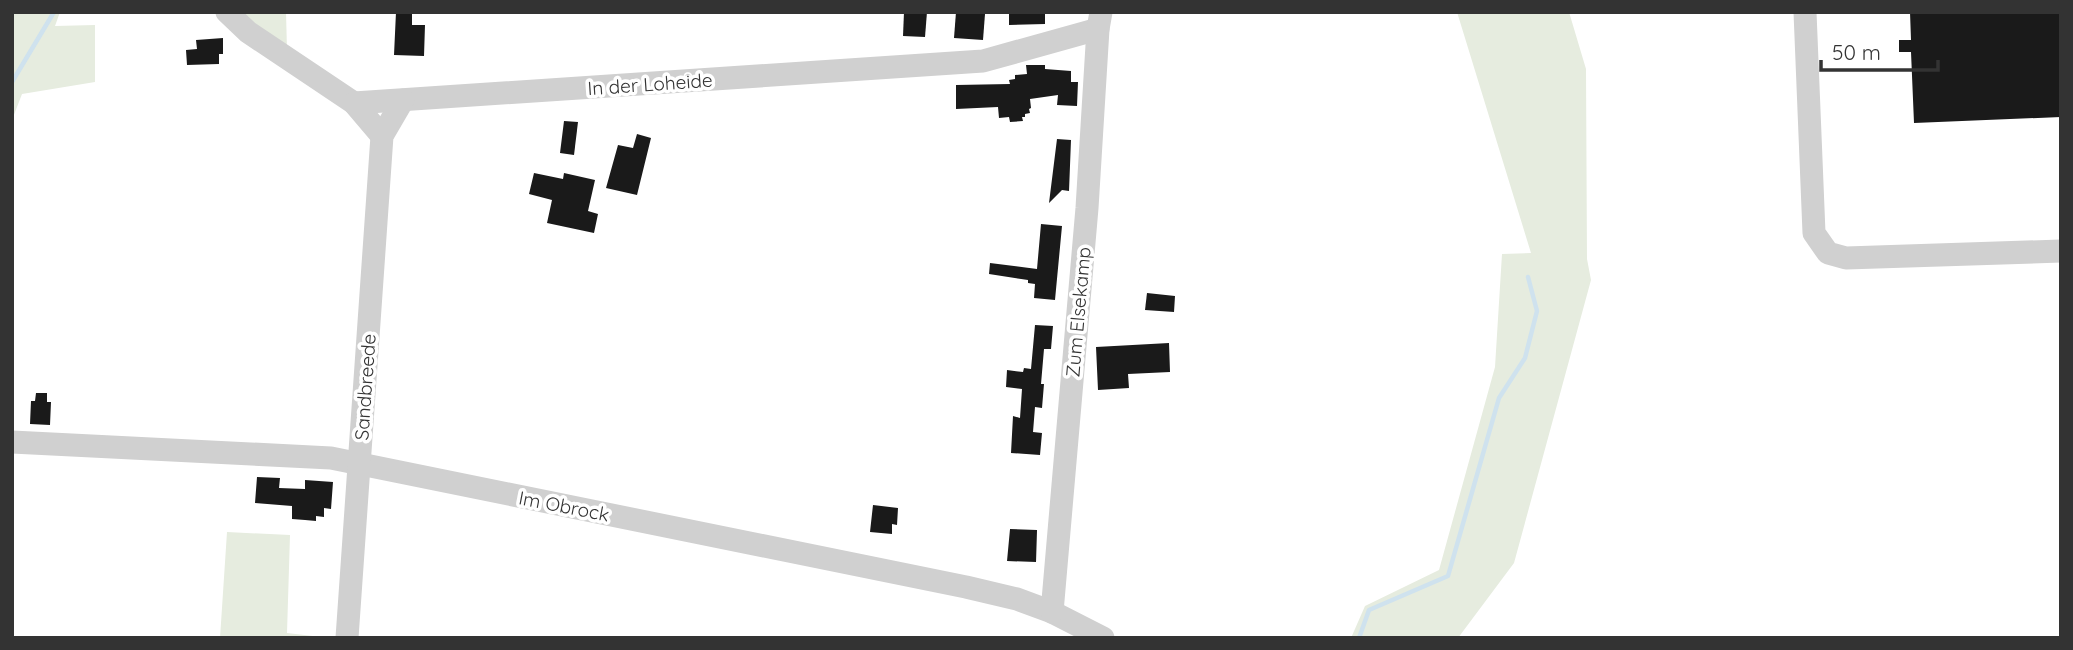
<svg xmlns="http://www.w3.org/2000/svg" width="2073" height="650" font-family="Quicksand,sans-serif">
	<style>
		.green { fill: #e6ecdf }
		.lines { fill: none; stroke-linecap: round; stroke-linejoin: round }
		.stream { stroke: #cfe2ee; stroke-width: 4.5 }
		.building { fill: #1a1a1a }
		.minor { stroke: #d0d0d0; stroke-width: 23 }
		.labels { text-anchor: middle; stroke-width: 7; stroke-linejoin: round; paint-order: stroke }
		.street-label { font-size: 19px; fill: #333; stroke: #fff }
	</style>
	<rect width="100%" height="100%" fill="#fff"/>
	<g class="green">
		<polygon points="12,12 60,12 55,26 95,25 95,82 22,94 12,120"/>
		<polygon points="239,12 286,12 287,50"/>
		<polygon points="1457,12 1569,12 1586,69 1587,259 1591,280 1514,563 1458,638 1351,638 1365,606 1439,570 1495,367 1502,254 1531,253"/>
		<polygon points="227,532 290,535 287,633 330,638 220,638"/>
	</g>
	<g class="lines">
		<g class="stream">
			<polyline points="12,82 54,12"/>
			<polyline points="1359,638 1369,610 1448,576 1499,398 1525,358 1537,311 1528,277"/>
		</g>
	</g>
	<g class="building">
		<polygon points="396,12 412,12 412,25 425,25 424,56 394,55"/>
		<polygon points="904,12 927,12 925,37 903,36"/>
		<polygon points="956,12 985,14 983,40 954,38"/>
		<polygon points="1009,12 1045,12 1045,24 1009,25"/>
		<polygon points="1910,12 2061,12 2061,117 1914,123 1911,52 1899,52 1899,40 1911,40"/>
		<polygon points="223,38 223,54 219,54 219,64 187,65 186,50 197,49 196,40"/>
		<polygon points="1026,65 1045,65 1045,69 1071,71 1071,82 1078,82 1077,106 1057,105 1058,95 1030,99 1031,108 1029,109 1030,113 1025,114 1025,117 1022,117 1023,121 1010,122 1009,117 999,118 998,107 956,109 956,85 1010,84 1009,80 1015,79 1015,75 1027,74"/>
		<polygon points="564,121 578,122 574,155 560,153"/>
		<polygon points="637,134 651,138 637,195 606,188 618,145 633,148"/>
		<polygon points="1057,139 1071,140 1069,191 1062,190 1049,203"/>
		<polygon points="534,173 563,179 564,173 595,180 588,211 598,214 594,233 547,223 552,200 529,194"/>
		<polygon points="1041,224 1062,226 1055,300 1034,298 1035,284 1028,283 1028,280 989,274 990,263 1037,269"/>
		<polygon points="1147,293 1175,296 1174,312 1145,310"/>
		<polygon points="1035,325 1053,326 1051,349 1044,349 1041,384 1044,384 1042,408 1035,407 1033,432 1042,433 1040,455 1011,453 1013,416 1020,418 1022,389 1006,387 1007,370 1023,372 1024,368 1031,369"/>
		<polygon points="1169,343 1170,372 1128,374 1129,388 1098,390 1096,347"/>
		<polygon points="36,393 47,393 47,402 51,402 50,425 30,424 31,401 35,401"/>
		<polygon points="257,477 280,478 279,488 305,489 305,480 333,482 331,509 324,508 324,517 316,516 316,521 305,520 292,519 292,506 255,503"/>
		<polygon points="873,505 898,508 897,525 892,524 892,534 870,532"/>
		<polygon points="1010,529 1037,530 1036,562 1007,561"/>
	</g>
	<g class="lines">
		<g class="minor">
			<polyline points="227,12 248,32 354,103 382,136"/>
			<polyline points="1805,12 1814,233 1828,253 1846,258 2061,251"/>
			<polyline points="354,103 983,61 1098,29"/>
			<polyline points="12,442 331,458 966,587 1017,599 1052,612 1103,638"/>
			<polyline points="1052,612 1087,208 1098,29 1101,12"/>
			<polyline points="347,638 382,136 403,100"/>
		</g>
	</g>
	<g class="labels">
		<g class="street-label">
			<text transform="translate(650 84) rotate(-4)" y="7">In der Loheide</text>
			<text transform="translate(1078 312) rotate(-85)" y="7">Zum Elsekamp</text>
			<text transform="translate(365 387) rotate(-86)" y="7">Sandbreede</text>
			<text transform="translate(564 506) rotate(11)" y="7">Im Obrock</text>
		</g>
	</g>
	<rect width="2073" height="650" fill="none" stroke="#333333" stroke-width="28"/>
	<path d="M1821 60v10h117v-10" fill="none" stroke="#333333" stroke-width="3.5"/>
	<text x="1832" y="60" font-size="21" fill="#333333" stroke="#ffffff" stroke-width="5" paint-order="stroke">50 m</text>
</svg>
